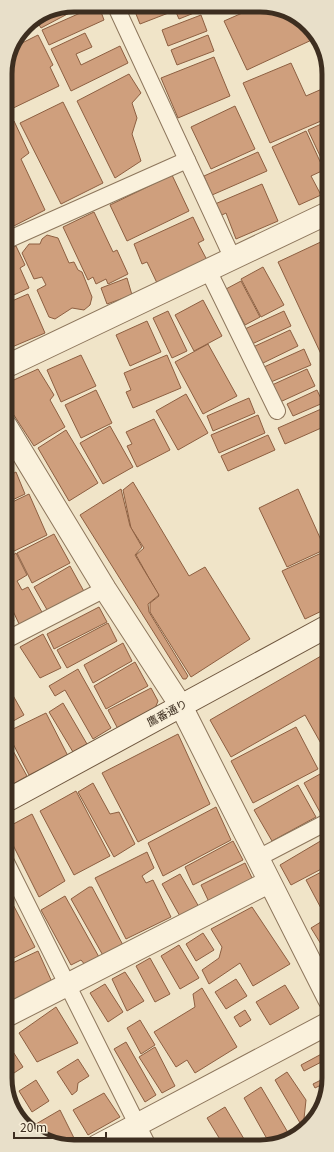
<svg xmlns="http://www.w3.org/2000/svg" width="334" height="1152" font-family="Georgia,'Noto Sans JP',serif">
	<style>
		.building { fill: #cf9f7d; stroke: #8d5f41 }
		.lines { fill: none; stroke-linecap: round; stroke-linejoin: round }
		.lane-casing { stroke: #8d765c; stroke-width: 18 }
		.street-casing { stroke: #8d765c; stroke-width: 24 }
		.secondary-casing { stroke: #6f573f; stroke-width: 24 }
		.lane { stroke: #faf1dc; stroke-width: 16 }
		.street { stroke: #faf1dc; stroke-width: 22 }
		.secondary { stroke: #faf1dc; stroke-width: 22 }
		.labels { text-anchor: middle; stroke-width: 3; stroke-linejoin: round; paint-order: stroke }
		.street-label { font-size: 11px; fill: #3d2e20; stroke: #f7eed8 }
		.rim { fill: none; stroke: #3d2e20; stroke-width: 5 }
	</style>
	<rect width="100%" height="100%" fill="#f0e4c8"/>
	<g class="building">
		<polygon points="274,6 309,25 316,38 247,70 224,21 256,7"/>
		<polygon points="208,7 221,7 211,12"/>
		<polygon points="170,8 171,12 140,24 134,9"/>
		<polygon points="179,8 203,8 204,9 179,19 175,10"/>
		<polygon points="100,9 104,20 49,45 42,30 87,10"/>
		<polygon points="48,10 75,10 41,28 35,18"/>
		<polygon points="201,15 207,31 168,46 162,30"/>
		<polygon points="25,26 28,32 21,35"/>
		<polygon points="85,33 92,47 76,54 81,65 120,46 128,63 71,91 51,49"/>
		<polygon points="38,35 53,65 50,67 59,86 5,112 5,70 16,46"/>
		<polygon points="208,35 214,51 177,65 171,50"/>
		<polygon points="214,57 230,96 178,118 161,78"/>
		<polygon points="291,63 306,96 322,89 328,101 328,118 270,143 243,83"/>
		<polygon points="328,70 328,84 323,73"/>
		<polygon points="129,74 141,93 132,103 137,118 132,134 141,161 115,178 77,101"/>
		<polygon points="63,102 103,183 61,204 20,123"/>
		<polygon points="235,106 255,149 211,169 191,127"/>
		<polygon points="12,120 14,121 29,153 21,159 45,210 8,229 5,223 5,123"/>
		<polygon points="328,121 328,173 308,130"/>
		<polygon points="306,131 324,170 311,176 321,195 299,205 272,147"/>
		<polygon points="258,152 267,171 212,195 204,176"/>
		<polygon points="172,175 189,211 127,241 110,205"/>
		<polygon points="262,184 278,221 236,239 226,213 220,216 215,204"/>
		<polygon points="94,212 113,252 117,250 128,274 108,284 106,279 96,284 93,277 88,280 63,227"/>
		<polygon points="193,217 204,240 198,243 207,260 157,283 147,262 142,264 134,244"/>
		<polygon points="47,235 58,238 69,263 74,262 78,270 82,272 92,297 90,305 84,310 72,308 55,319 49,317 37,290 46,285 42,277 34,279 22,253 29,244 40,244 42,239"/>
		<polygon points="325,240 328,246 328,369 278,262"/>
		<polygon points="16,246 25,265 20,268 29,288 5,299 5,251"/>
		<polygon points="263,267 284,305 261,317 241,279"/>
		<polygon points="127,278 132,295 107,304 101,288"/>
		<polygon points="241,281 260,317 245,325 226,289"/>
		<polygon points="28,294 45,333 5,350 5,304"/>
		<polygon points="203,300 222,336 194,351 175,315"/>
		<polygon points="168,311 187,351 172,358 153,318"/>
		<polygon points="284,311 291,326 252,344 245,329"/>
		<polygon points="147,321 161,352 130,366 116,335"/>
		<polygon points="290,330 298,346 261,364 253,347"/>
		<polygon points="208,344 237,396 203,414 175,362"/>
		<polygon points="304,349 311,365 271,382 264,367"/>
		<polygon points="81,355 96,386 61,402 47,370"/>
		<polygon points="167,355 181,388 133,408 126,392 131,390 124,373"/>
		<polygon points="38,369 54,395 50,400 65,427 34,446 6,403 5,384"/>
		<polygon points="307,369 315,386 280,402 272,385"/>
		<polygon points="96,390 112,423 81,438 65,405"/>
		<polygon points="317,390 323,403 293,416 287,404"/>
		<polygon points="186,394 208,433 178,450 156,411"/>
		<polygon points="249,398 255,413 213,431 207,416"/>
		<polygon points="328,406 328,425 285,444 278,428"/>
		<polygon points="258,415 265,433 219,453 211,435"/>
		<polygon points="154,419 170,450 137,467 127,446 132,444 126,432"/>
		<polygon points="110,426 133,467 103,484 80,443"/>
		<polygon points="66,430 98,483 69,501 38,448"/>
		<polygon points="268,435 275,450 228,471 221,456"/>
		<polygon points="16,472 25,494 6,503 6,477"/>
		<polygon points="133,482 189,576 205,567 250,639 191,677 150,612 150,603 159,596 136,555 144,548 131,528 123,490"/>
		<polygon points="121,489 130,526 142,547 135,555 159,595 148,604 149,612 188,676 186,679 183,679 80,515"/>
		<polygon points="298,489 321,540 328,537 328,548 287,567 259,508"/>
		<polygon points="29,494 47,535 6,555 6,505"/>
		<polygon points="54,534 70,563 32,583 17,553"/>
		<polygon points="328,550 328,608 305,619 282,571"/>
		<polygon points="16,553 27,575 17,581 22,590 28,587 43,614 20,626 6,596 6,560"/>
		<polygon points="70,566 86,595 50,615 34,587"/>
		<polygon points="6,606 14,621 6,625"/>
		<polygon points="99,607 107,622 54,649 47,634"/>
		<polygon points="108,623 117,641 67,668 57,650"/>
		<polygon points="43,634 61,668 40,678 20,647"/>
		<polygon points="123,643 132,661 93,683 84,665"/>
		<polygon points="328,652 328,756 305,715 231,757 210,720"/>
		<polygon points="135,662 148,686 106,709 94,686"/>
		<polygon points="78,669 111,728 93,739 65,690 55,696 49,686"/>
		<polygon points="6,683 24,715 6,725"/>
		<polygon points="151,688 158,701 154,711 118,729 108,710"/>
		<polygon points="63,703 87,744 73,752 49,712"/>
		<polygon points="46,713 68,756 29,775 7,732"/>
		<polygon points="296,727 318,769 253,803 231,761"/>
		<polygon points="178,734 210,804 138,842 102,773"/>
		<polygon points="6,738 27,776 13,784 6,772"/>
		<polygon points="329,769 329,810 321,814 304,783"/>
		<polygon points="93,783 110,814 119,812 135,844 114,857 78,792"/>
		<polygon points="298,785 316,817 272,841 254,810"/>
		<polygon points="76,791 110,856 74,875 40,811"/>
		<polygon points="216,807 231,840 163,876 148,843"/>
		<polygon points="32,814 65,881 39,897 6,831 6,828"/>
		<polygon points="329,836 329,865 291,885 280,865"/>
		<polygon points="233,841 243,860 193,885 185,867"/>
		<polygon points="147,852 154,868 142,876 146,883 153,880 171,917 126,939 95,878"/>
		<polygon points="245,863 253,880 209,902 201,885"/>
		<polygon points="329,868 329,909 323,912 306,880"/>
		<polygon points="180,874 199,907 181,918 162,884"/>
		<polygon points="89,887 92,887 124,947 105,959 71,899"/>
		<polygon points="6,891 35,947 6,962"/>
		<polygon points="65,896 99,957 86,966 81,960 71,965 41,910"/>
		<polygon points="252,907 290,964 253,986 240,963 209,984 202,970 219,958 222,947 211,929"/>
		<polygon points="329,917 329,957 311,928"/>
		<polygon points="203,933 214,950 196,961 186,944"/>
		<polygon points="179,945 199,978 180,989 161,956"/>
		<polygon points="38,951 52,982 8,1003 6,999 6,966"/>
		<polygon points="150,958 170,994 155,1002 136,966"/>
		<polygon points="125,972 144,1001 127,1011 112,979"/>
		<polygon points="236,979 247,996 226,1009 215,992"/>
		<polygon points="105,984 123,1012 108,1022 90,993"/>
		<polygon points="285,985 299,1008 270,1025 256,1002"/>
		<polygon points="202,988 237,1047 195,1073 187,1060 176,1067 154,1032 195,1007 193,994"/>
		<polygon points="56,1007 78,1043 37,1062 19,1033"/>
		<polygon points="245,1010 251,1020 240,1027 234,1017"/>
		<polygon points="140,1020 155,1045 141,1054 127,1028"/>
		<polygon points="126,1042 156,1095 145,1102 114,1049"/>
		<polygon points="8,1044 23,1067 8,1077 6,1046"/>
		<polygon points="155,1047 175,1086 162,1093 139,1057"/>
		<polygon points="329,1050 329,1058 304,1071 301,1065"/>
		<polygon points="78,1059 89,1076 78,1083 77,1091 72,1095 57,1072"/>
		<polygon points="287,1072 306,1100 303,1128 275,1080"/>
		<polygon points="329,1076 329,1081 315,1088 313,1084"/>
		<polygon points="36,1080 49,1101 32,1112 19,1091"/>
		<polygon points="261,1087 290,1136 273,1146 271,1146 244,1098"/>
		<polygon points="104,1093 120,1117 88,1135 73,1110"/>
		<polygon points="225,1107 247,1144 244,1146 224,1146 207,1118"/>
		<polygon points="60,1110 76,1142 69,1146 60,1146 46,1138 36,1124"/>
		<polygon points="169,1140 171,1146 164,1146 163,1144"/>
	</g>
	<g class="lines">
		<g class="lane-casing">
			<g id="lane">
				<polyline points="117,9 233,259"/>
				<polyline points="5,241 187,160"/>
				<polyline points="208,270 277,411"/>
				<polyline points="6,640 105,589"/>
				<polyline points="258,858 329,821"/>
				<polyline points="6,862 148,1146"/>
			</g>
		</g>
		<g class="street-casing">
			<g id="street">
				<polyline points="5,367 328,213"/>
				<polyline points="6,426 105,589 181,706 329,999"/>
				<polyline points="6,1016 269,882"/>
				<polyline points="97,1146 329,1023"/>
			</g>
		</g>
		<g class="secondary-casing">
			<polyline id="secondary" points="6,801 328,626"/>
		</g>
		<use href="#lane" class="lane"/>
		<use href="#street" class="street"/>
		<use href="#secondary" class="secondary"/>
	</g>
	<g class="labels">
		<g class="street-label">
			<text transform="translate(167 713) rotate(-28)" y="4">鷹番通り</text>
		</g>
	</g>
	<path d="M0 0H334V1152H0ZM74 12H260A62 62 0 0 1 322 74V1078A62 62 0 0 1 260 1140H74A62 62 0 0 1 12 1078V74A62 62 0 0 1 74 12Z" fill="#e8dfc9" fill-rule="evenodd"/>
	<path class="rim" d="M74 12H260A62 62 0 0 1 322 74V1078A62 62 0 0 1 260 1140H74A62 62 0 0 1 12 1078V74A62 62 0 0 1 74 12Z"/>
	<path d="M14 1132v6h92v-6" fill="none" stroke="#3d2e20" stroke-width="2"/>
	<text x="20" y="1132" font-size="12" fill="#3d2e20" stroke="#f7eed8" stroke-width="3" paint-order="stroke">20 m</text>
</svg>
